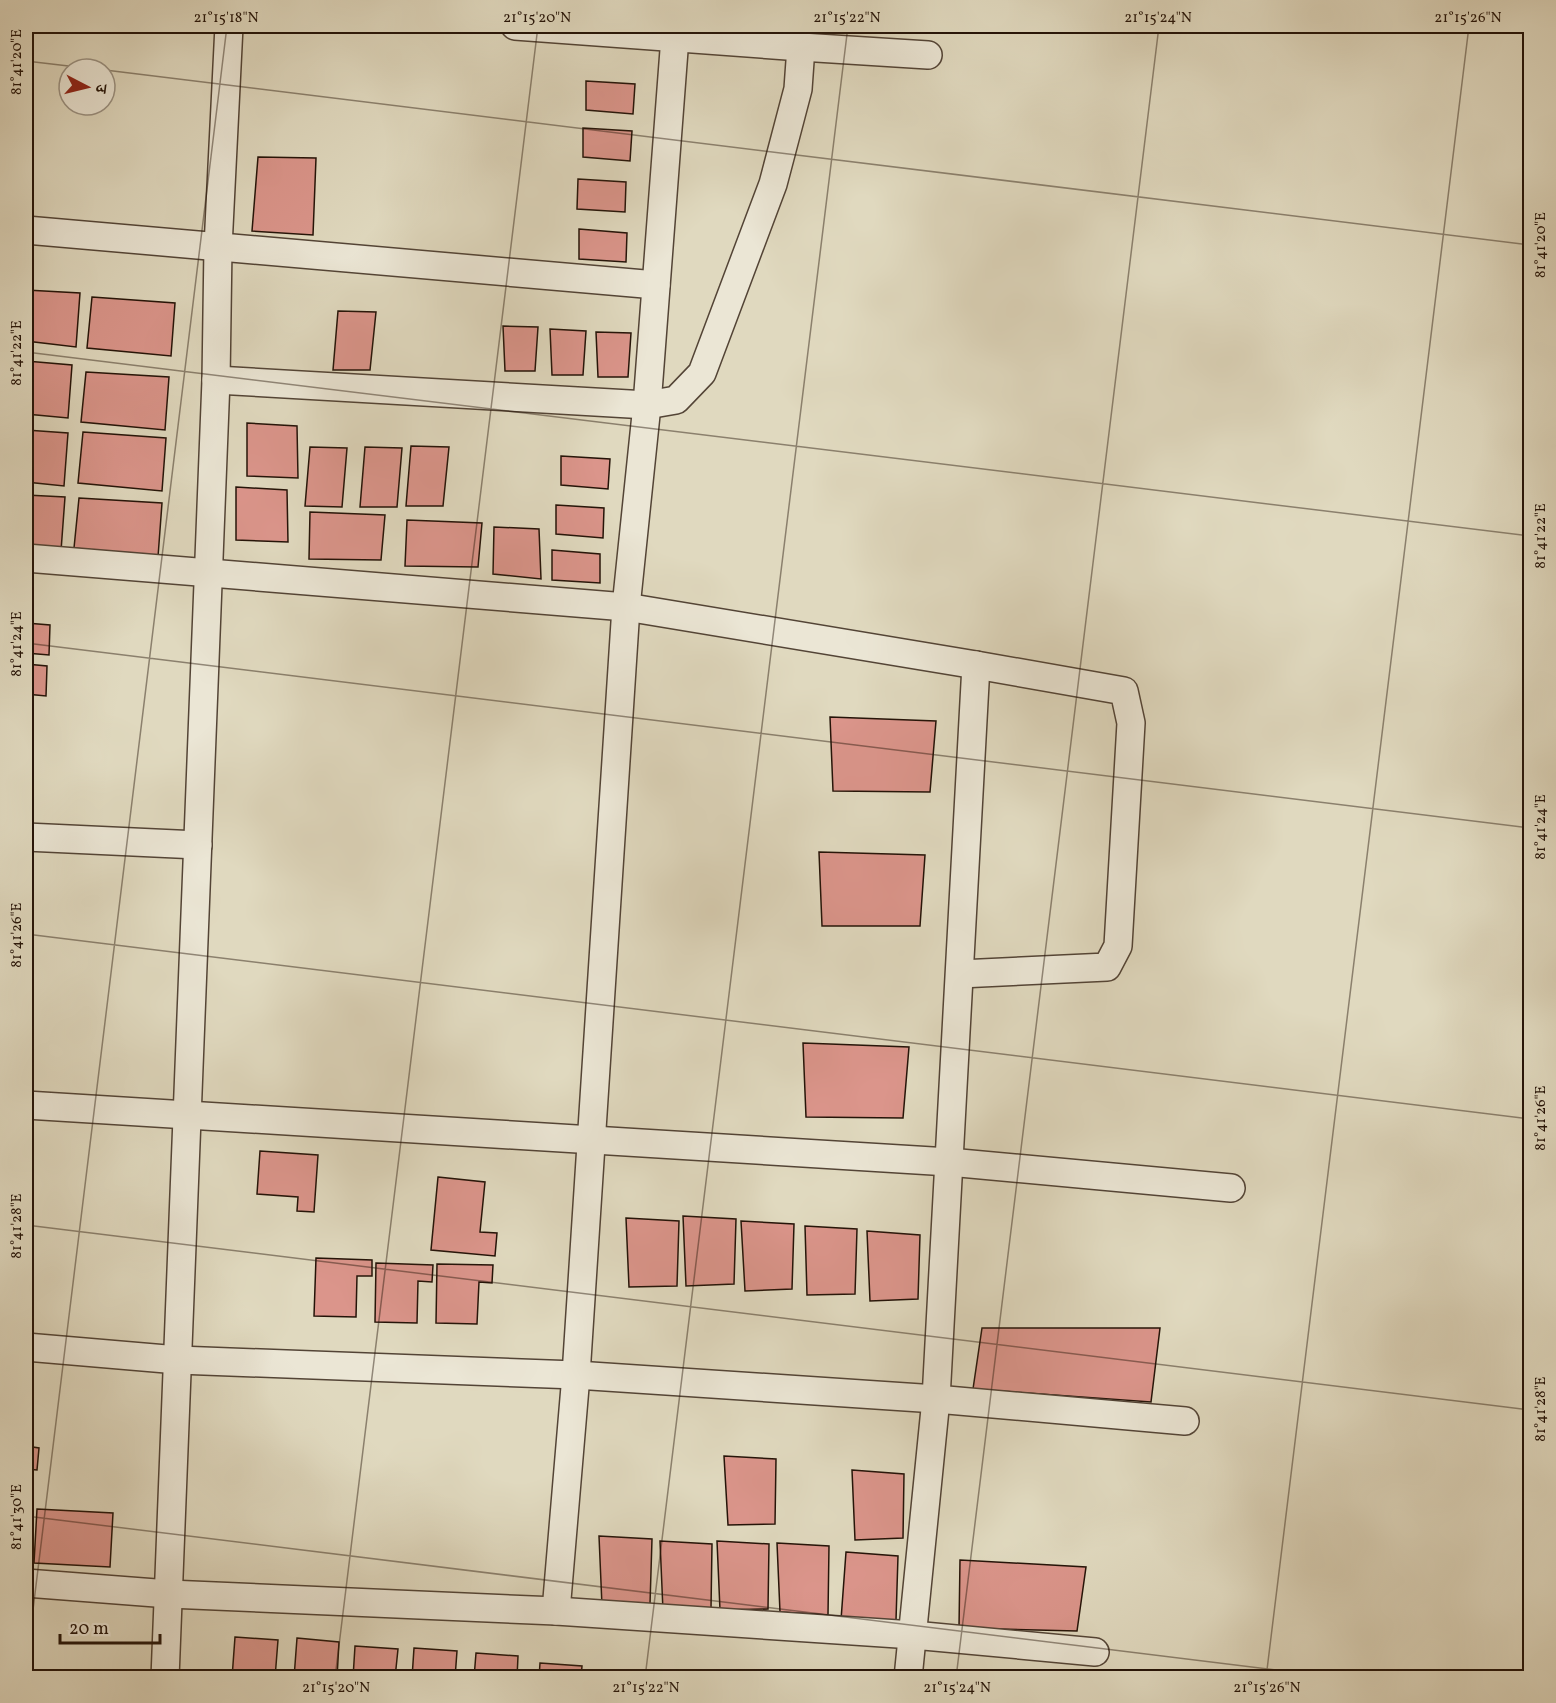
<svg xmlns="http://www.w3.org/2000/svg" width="1556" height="1703" font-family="Vollkorn,'Noto Serif Devanagari',serif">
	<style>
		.building { fill: #db958b; stroke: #241308; stroke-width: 1.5 }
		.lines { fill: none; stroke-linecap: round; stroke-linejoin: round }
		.minor-casing { stroke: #534436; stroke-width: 30 }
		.minor { stroke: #ebe6d5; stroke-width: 27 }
		.ticks { fill: none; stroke: #241308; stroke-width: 1.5; stroke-opacity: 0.45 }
		.neatline { fill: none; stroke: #241308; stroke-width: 2 }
		.ticks-label { font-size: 15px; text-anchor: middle; fill: #241308 }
	</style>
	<rect width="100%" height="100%" fill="#e0d9bf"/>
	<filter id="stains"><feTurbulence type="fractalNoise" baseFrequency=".00333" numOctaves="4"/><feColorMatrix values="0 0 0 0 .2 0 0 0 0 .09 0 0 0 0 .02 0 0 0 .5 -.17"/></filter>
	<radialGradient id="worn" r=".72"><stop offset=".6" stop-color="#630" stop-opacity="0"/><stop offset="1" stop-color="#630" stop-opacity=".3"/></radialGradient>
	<g class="building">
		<polygon points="586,81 635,84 633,114 586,110"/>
		<polygon points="583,128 632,131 630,161 583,157"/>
		<polygon points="258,157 316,158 313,235 252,231"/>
		<polygon points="578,179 626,182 625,212 577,209"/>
		<polygon points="579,229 627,233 626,262 579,259"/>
		<polygon points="26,290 80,293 76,347 26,341"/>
		<polygon points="92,297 175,303 171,356 87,348"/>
		<polygon points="338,311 376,312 370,370 333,370"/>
		<polygon points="503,326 538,327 535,371 505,371"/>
		<polygon points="550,329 586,331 583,375 552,375"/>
		<polygon points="596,332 631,333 628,377 598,377"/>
		<polygon points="26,361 72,365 68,418 26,414"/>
		<polygon points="86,372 169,377 165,430 81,422"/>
		<polygon points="247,423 297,426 298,478 247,476"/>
		<polygon points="26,430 68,433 64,486 26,482"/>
		<polygon points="83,432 166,438 162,491 78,483"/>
		<polygon points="411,446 449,447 443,506 406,506"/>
		<polygon points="310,447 347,448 342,507 305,506"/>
		<polygon points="365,447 402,448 397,507 360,507"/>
		<polygon points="561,456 610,459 608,489 561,485"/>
		<polygon points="236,487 287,490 288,542 236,540"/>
		<polygon points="26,495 65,497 61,551 26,547"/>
		<polygon points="79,498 162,503 158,557 74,548"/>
		<polygon points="556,505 604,508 603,538 556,534"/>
		<polygon points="310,512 385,515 381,560 309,559"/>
		<polygon points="407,520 482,523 478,567 405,566"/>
		<polygon points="494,527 539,529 541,579 493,574"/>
		<polygon points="552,550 600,554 600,583 552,580"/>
		<polygon points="26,623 50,625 49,655 26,653"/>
		<polygon points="26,664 47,666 46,696 26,694"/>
		<polygon points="830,717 936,721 930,792 833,791"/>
		<polygon points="819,852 925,855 920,926 822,926"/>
		<polygon points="803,1043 909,1047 903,1118 806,1117"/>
		<polygon points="260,1151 318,1155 314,1212 297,1211 298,1197 257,1194"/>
		<polygon points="438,1177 485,1182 480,1232 497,1233 495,1256 431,1250"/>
		<polygon points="683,1216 736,1219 734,1284 686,1286"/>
		<polygon points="626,1218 679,1221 677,1286 629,1287"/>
		<polygon points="741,1221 794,1224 792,1289 745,1291"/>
		<polygon points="805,1226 857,1229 855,1294 807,1295"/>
		<polygon points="867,1231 920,1235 918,1299 870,1301"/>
		<polygon points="316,1258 372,1260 372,1276 357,1276 356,1317 314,1316"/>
		<polygon points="376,1263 433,1265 432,1282 418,1281 417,1323 375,1322"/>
		<polygon points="437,1264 493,1265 492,1283 479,1282 477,1324 436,1323"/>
		<polygon points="982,1328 1160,1328 1151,1402 973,1389"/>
		<polygon points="26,1446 39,1448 37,1470 26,1469"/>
		<polygon points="724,1456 776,1459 775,1524 728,1525"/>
		<polygon points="852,1470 904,1474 903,1538 855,1540"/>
		<polygon points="37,1509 113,1513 110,1567 34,1563"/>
		<polygon points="599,1536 652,1539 650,1604 602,1606"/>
		<polygon points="660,1541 712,1544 711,1609 663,1611"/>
		<polygon points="717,1541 769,1544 768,1609 720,1610"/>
		<polygon points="777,1543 829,1546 828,1615 780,1612"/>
		<polygon points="846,1552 898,1556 896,1620 841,1620"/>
		<polygon points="960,1560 1086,1567 1077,1631 959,1628"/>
		<polygon points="235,1637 278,1640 275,1678 232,1678"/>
		<polygon points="297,1638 339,1642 337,1678 294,1678"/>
		<polygon points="355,1646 398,1649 395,1678 353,1678"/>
		<polygon points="414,1648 457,1651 455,1678 412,1678"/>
		<polygon points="476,1653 518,1656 517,1678 474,1678"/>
		<polygon points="540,1663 582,1666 581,1678 539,1678"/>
	</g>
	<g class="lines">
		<g class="minor-casing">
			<g id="minor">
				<polyline points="515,26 801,47 928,55"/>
				<polyline points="26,230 656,285"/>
				<polyline points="216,380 647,405 676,400 702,373 773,184 798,89 801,47"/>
				<polyline points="26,558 626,607 976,665 1124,691 1131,723 1118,946 1107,967 960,974"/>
				<polyline points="26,837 198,845"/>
				<polyline points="26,1105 949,1162 1231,1188"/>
				<polyline points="26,1347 178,1360 576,1375 936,1399 1185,1421"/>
				<polyline points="26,1583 169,1594 556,1611 913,1635 1095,1652"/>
				<polyline points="556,1611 576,1375 626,607 647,405 675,37"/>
				<polyline points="165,1678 216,380 218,247 229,26"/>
				<polyline points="908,1678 936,1399 976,665"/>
			</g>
		</g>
		<use href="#minor" class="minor"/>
	</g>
	<path class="ticks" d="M26,61L94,69M105,70L1530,245M26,352L1530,536M26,643L1530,828M26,934L1530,1119M26,1225L1530,1410M26,1516L1341,1678M26,1667L227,26M335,1678L538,26M645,1678L848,26M956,1678L1159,26M1266,1678L1469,26"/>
	<rect width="1556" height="1703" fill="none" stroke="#e0d9bf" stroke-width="66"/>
	<g transform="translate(87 87) rotate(97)"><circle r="28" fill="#ebe6d5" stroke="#9b9283" stroke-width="1.5"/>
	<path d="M0-4.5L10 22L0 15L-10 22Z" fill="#8f2418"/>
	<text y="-9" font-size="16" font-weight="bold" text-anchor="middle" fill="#241308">उ</text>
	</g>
	<path d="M60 1634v9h100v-9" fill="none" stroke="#241308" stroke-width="3"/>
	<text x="69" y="1634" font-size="18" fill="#241308" stroke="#ebe6d5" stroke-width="4.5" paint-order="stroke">20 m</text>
	<rect x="33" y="33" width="1490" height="1637" class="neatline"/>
	<g class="ticks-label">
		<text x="226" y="22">21°15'18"N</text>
		<text x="537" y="22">21°15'20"N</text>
		<text x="847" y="22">21°15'22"N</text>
		<text x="1158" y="22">21°15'24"N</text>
		<text x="1468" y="22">21°15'26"N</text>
		<text transform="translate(16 62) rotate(-90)" y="5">81°41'20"E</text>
		<text transform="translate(1540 245) rotate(-90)" y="5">81°41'20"E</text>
		<text transform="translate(16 353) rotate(-90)" y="5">81°41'22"E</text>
		<text transform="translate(1540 536) rotate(-90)" y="5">81°41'22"E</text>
		<text transform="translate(16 644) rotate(-90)" y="5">81°41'24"E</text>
		<text transform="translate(1540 827) rotate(-90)" y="5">81°41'24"E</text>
		<text transform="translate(16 935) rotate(-90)" y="5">81°41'26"E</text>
		<text transform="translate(1540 1118) rotate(-90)" y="5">81°41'26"E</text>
		<text transform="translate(16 1226) rotate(-90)" y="5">81°41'28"E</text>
		<text transform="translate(1540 1409) rotate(-90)" y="5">81°41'28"E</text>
		<text transform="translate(16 1517) rotate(-90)" y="5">81°41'30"E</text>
		<text x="336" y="1692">21°15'20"N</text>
		<text x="646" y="1692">21°15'22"N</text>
		<text x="957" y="1692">21°15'24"N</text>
		<text x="1267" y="1692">21°15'26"N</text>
	</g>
	<rect width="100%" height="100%" filter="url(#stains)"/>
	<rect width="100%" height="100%" fill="url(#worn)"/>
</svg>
